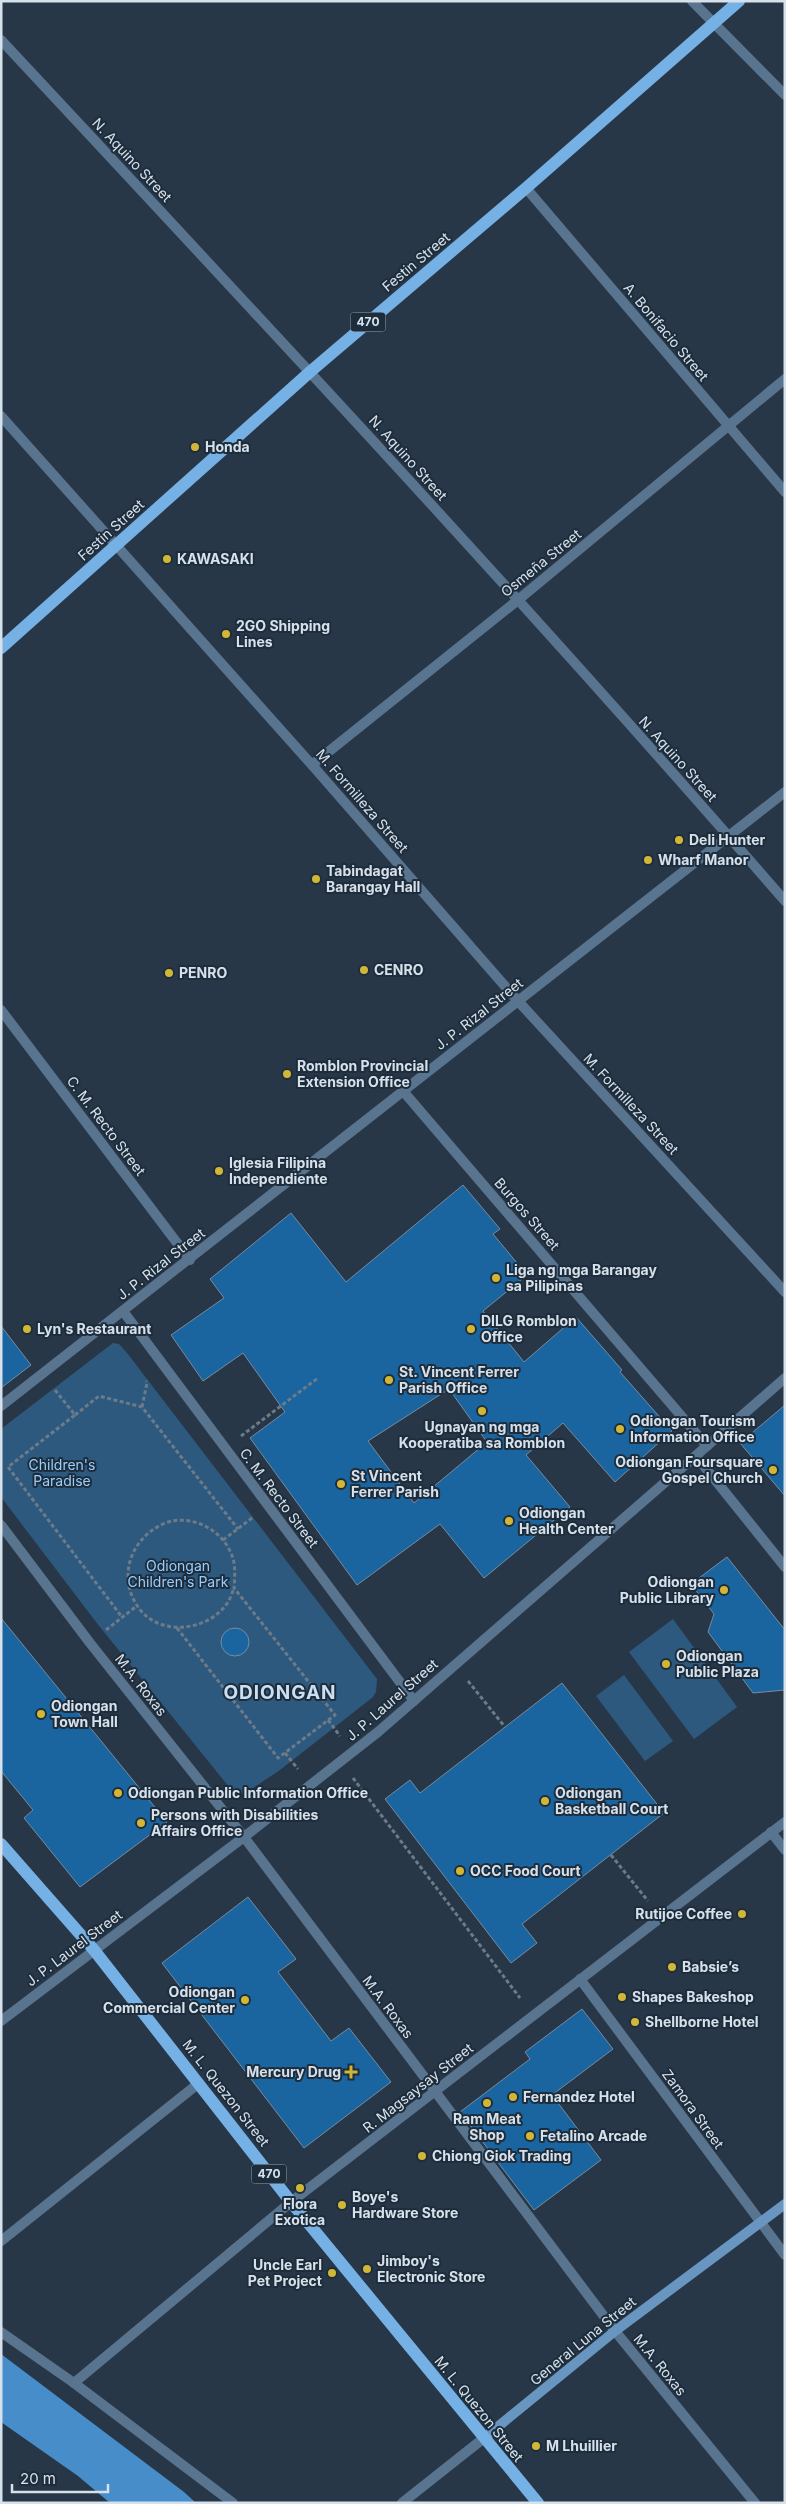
<svg xmlns="http://www.w3.org/2000/svg" width="786" height="2504" font-family="Inter,sans-serif">
	<style>
		.green { fill: #2e597f }
		.water { fill: #478dca }
		.building { fill: #1a659f; stroke: #788b9d; fill-rule: evenodd }
		.lines { fill: none; stroke-linecap: round; stroke-linejoin: round }
		.path { stroke: #6d7b88; stroke-width: 3; stroke-dasharray: 4 2.5; stroke-linecap: butt }
		.street { stroke: #58748e; stroke-width: 10 }
		.secondary { stroke: #6996c0; stroke-width: 10 }
		.primary { stroke: #76b1e6; stroke-width: 12 }
		.poi-dot { fill: #d2b736; stroke: #1d2d3c; stroke-width: 2 }
		.labels { text-anchor: middle; stroke-width: 4; stroke-linejoin: round; paint-order: stroke }
		.shield { fill: #1d2d3c; stroke: #9fabb6; stroke-width: 1 }
		.shield-label { font-size: 12px; font-weight: bold; fill: #d7e1eb }
		.street-label { font-size: 14px; fill: #d7e1eb; stroke: #1d2d3c }
		.poi-label { font-size: 14px; font-weight: bold; fill: #d7e1eb; stroke: #1d2d3c; text-anchor: start }
		.park-label { font-size: 14px; fill: #99cdfe; stroke: #1d2d3c }
		.district-label { font-size: 19px; font-weight: bold; letter-spacing: 1px; fill: #cbdff2; stroke: #1d2d3c }
	</style>
	<rect width="100%" height="100%" fill="#273747"/>
	<g class="green">
		<polygon points="113,1343 119,1344 127,1353 377,1679 376,1692 373,1697 280,1770 244,1794 232,1790 229,1787 96,1622 1,1497 1,1429"/>
		<polygon points="673,1619 737,1707 694,1739 629,1652"/>
		<polygon points="624,1675 673,1741 645,1761 596,1696"/>
	</g>
	<polygon class="water" points="1,2354 184,2492 196,2503 110,2503 78,2476 1,2422"/>
	<g class="building">
		<path d="M463,1185L500,1229L493,1234L527,1275L483,1311L524,1362L576,1317L622,1370L620,1372L672,1431L615,1482L563,1423L526,1455L570,1507L484,1578L440,1524L357,1585L250,1438L285,1412L243,1353L203,1381L171,1335L224,1298L210,1279L291,1213L346,1282ZM449,1389L487,1442L414,1503L368,1441Z"/>
		<polygon points="1,1326 31,1365 1,1388"/>
		<polygon points="785,1405 785,1496 740,1443"/>
		<polygon points="727,1557 785,1630 785,1690 753,1693 708,1632 714,1614 691,1584"/>
		<polygon points="1,1618 167,1822 80,1887 24,1818 33,1810 1,1771"/>
		<circle cx="235" cy="1642" r="14"/>
		<polygon points="562,1683 664,1813 522,1924 537,1943 511,1963 385,1799 410,1780 420,1793"/>
		<polygon points="248,1897 296,1959 278,1972 331,2041 349,2028 391,2082 304,2148 162,1963"/>
		<polygon points="582,2009 613,2049 552,2095 601,2160 534,2210 460,2112 530,2059 525,2052"/>
	</g>
	<g class="lines">
		<g class="path">
			<polyline points="55,1390 75,1415 8,1467 122,1617"/>
			<polyline points="142,1407 147,1383 146,1381"/>
			<polyline points="75,1415 99,1396 142,1407 238,1529"/>
			<polyline points="241,1436 318,1378"/>
			<polyline points="223,1540 252,1518"/>
			<path d="M177,1628L278,1758L335,1715L234,1588C235,1575 236,1562 230,1551C219,1527 187,1513 163,1524C128,1540 116,1582 142,1612C164,1636 207,1630 226,1605C230,1600 232,1593 234,1588"/>
			<polyline points="106,1630 138,1605"/>
			<polyline points="468,1681 505,1727"/>
			<polyline points="328,1720 340,1736"/>
			<polyline points="285,1753 298,1769"/>
			<polyline points="353,1778 520,1998"/>
			<polyline points="611,1855 648,1901"/>
		</g>
		<g class="street">
			<polyline points="692,1 785,95"/>
			<path d="M1,40C266,324 531,608 785,901"/>
			<polyline points="526,188 785,492"/>
			<polyline points="1,416 312,765 518,1001 785,1292"/>
			<polyline points="312,765 518,600 785,379"/>
			<polyline points="1,1010 190,1260"/>
			<polyline points="403,1091 707,1446"/>
			<polyline points="123,1311 414,1701"/>
			<polyline points="1,1406 785,792"/>
			<polyline points="696,1456 785,1567"/>
			<polyline points="1,1525 90,1643 244,1837 615,2331 755,2503"/>
			<polyline points="771,1832 785,1850"/>
			<polyline points="580,1979 785,2255"/>
			<polyline points="1,2021 244,1837 378,1732 785,1378"/>
			<polyline points="1,2241 199,2083"/>
			<polyline points="1,2332 74,2383 233,2503"/>
			<polyline points="74,2383 291,2202 785,1822"/>
			<polyline points="402,2503 484,2438"/>
		</g>
		<polyline class="secondary" points="484,2438 615,2331 785,2204"/>
		<g class="primary">
			<polyline points="1,648 311,371 526,188 739,1"/>
			<polyline points="1,1844 94,1950 291,2202 538,2503"/>
		</g>
	</g>
	<g class="poi-dot">
		<circle cx="195" cy="447" r="5"/>
		<circle cx="167" cy="559" r="5"/>
		<circle cx="226" cy="634" r="5"/>
		<circle cx="679" cy="840" r="5"/>
		<circle cx="648" cy="860" r="5"/>
		<circle cx="316" cy="879" r="5"/>
		<circle cx="364" cy="970" r="5"/>
		<circle cx="169" cy="973" r="5"/>
		<circle cx="287" cy="1074" r="5"/>
		<circle cx="219" cy="1171" r="5"/>
		<circle cx="496" cy="1278" r="5"/>
		<circle cx="27" cy="1329" r="5"/>
		<circle cx="471" cy="1329" r="5"/>
		<circle cx="389" cy="1380" r="5"/>
		<circle cx="482" cy="1411" r="5"/>
		<circle cx="620" cy="1429" r="5"/>
		<circle cx="773" cy="1470" r="5"/>
		<circle cx="341" cy="1484" r="5"/>
		<circle cx="509" cy="1521" r="5"/>
		<circle cx="724" cy="1590" r="5"/>
		<circle cx="666" cy="1664" r="5"/>
		<circle cx="41" cy="1714" r="5"/>
		<circle cx="118" cy="1793" r="5"/>
		<circle cx="545" cy="1801" r="5"/>
		<circle cx="141" cy="1823" r="5"/>
		<circle cx="460" cy="1871" r="5"/>
		<circle cx="742" cy="1914" r="5"/>
		<circle cx="672" cy="1967" r="5"/>
		<circle cx="622" cy="1997" r="5"/>
		<circle cx="245" cy="2000" r="5"/>
		<circle cx="635" cy="2022" r="5"/>
		<path d="M348.5 2064.5h5v5h5v5h-5v5h-5v-5h-5v-5h5z"/>
		<circle cx="513" cy="2097" r="5"/>
		<circle cx="487" cy="2103" r="5"/>
		<circle cx="530" cy="2136" r="5"/>
		<circle cx="422" cy="2156" r="5"/>
		<circle cx="300" cy="2188" r="5"/>
		<circle cx="342" cy="2205" r="5"/>
		<circle cx="367" cy="2269" r="5"/>
		<circle cx="332" cy="2273" r="5"/>
		<circle cx="536" cy="2446" r="5"/>
	</g>
	<g class="labels">
		<g class="shield">
			<rect x="350.5" y="312.5" width="35" height="19" rx="4"/>
			<rect x="251.5" y="2164.5" width="35" height="19" rx="4"/>
		</g>
		<g class="shield-label">
			<text x="368" y="326">470</text>
			<text x="269" y="2178">470</text>
		</g>
		<g class="street-label">
			<text transform="translate(132 160) rotate(47)" y="5">N. Aquino Street</text>
			<text transform="translate(416 262) rotate(-40)" y="5">Festin Street</text>
			<text transform="translate(666 332) rotate(50)" y="5">A. Bonifacio Street</text>
			<text transform="translate(408 458) rotate(48)" y="5">N. Aquino Street</text>
			<text transform="translate(111 530) rotate(-42)" y="5">Festin Street</text>
			<text transform="translate(541 563) rotate(-39)" y="5">Osmeña Street</text>
			<text transform="translate(678 759) rotate(48)" y="5">N. Aquino Street</text>
			<text transform="translate(362 801) rotate(49)" y="5">M. Formilleza Street</text>
			<text transform="translate(479 1014) rotate(-38)" y="5">J. P. Rizal Street</text>
			<text transform="translate(631 1104) rotate(47)" y="5">M. Formilleza Street</text>
			<text transform="translate(106 1126) rotate(53)" y="5">C. M. Recto Street</text>
			<text transform="translate(527 1214) rotate(49)" y="5">Burgos Street</text>
			<text transform="translate(161 1264) rotate(-38)" y="5">J. P. Rizal Street</text>
			<text transform="translate(279 1498) rotate(53)" y="5">C. M. Recto Street</text>
			<text transform="translate(141 1685) rotate(52)" y="5">M.A. Roxas</text>
			<text transform="translate(392 1700) rotate(-41)" y="5">J. P. Laurel Street</text>
			<text transform="translate(74 1948) rotate(-37)" y="5">J. P. Laurel Street</text>
			<text transform="translate(388 2007) rotate(53)" y="5">M.A. Roxas</text>
			<text transform="translate(418 2088) rotate(-38)" y="5">R. Magsaysay Street</text>
			<text transform="translate(226 2093) rotate(52)" y="5">M. L. Quezon Street</text>
			<text transform="translate(693 2109) rotate(54)" y="5">Zamora Street</text>
			<text transform="translate(583 2341) rotate(-39)" y="5">General Luna Street</text>
			<text transform="translate(660 2365) rotate(51)" y="5">M.A. Roxas</text>
			<text transform="translate(479 2409) rotate(51)" y="5">M. L. Quezon Street</text>
		</g>
		<g class="poi-label">
			<text x="205" y="452">Honda</text>
			<text x="177" y="564">KAWASAKI</text>
			<text x="236" y="631">2GO Shipping<tspan x="236" dy="16">Lines</tspan></text>
			<text x="689" y="845">Deli Hunter</text>
			<text x="658" y="865">Wharf Manor</text>
			<text x="326" y="876">Tabindagat<tspan x="326" dy="16">Barangay Hall</tspan></text>
			<text x="374" y="975">CENRO</text>
			<text x="179" y="978">PENRO</text>
			<text x="297" y="1071">Romblon Provincial<tspan x="297" dy="16">Extension Office</tspan></text>
			<text x="229" y="1168">Iglesia Filipina<tspan x="229" dy="16">Independiente</tspan></text>
			<text x="506" y="1275">Liga ng mga Barangay<tspan x="506" dy="16">sa Pilipinas</tspan></text>
			<text x="481" y="1326">DILG Romblon<tspan x="481" dy="16">Office</tspan></text>
			<text x="37" y="1334">Lyn's Restaurant</text>
			<text x="399" y="1377">St. Vincent Ferrer<tspan x="399" dy="16">Parish Office</tspan></text>
			<text x="630" y="1426">Odiongan Tourism<tspan x="630" dy="16">Information Office</tspan></text>
			<text x="482" y="1432" text-anchor="middle">Ugnayan ng mga<tspan x="482" dy="16">Kooperatiba sa Romblon</tspan></text>
			<text x="763" y="1467" text-anchor="end">Odiongan Foursquare<tspan x="763" dy="16">Gospel Church</tspan></text>
			<text x="351" y="1481">St Vincent<tspan x="351" dy="16">Ferrer Parish</tspan></text>
			<text x="519" y="1518">Odiongan<tspan x="519" dy="16">Health Center</tspan></text>
			<text x="714" y="1587" text-anchor="end">Odiongan<tspan x="714" dy="16">Public Library</tspan></text>
			<text x="676" y="1661">Odiongan<tspan x="676" dy="16">Public Plaza</tspan></text>
			<text x="51" y="1711">Odiongan<tspan x="51" dy="16">Town Hall</tspan></text>
			<text x="128" y="1798">Odiongan Public Information Office</text>
			<text x="555" y="1798">Odiongan<tspan x="555" dy="16">Basketball Court</tspan></text>
			<text x="151" y="1820">Persons with Disabilities<tspan x="151" dy="16">Affairs Office</tspan></text>
			<text x="470" y="1876">OCC Food Court</text>
			<text x="732" y="1919" text-anchor="end">Rutijoe Coffee</text>
			<text x="682" y="1972">Babsie’s</text>
			<text x="235" y="1997" text-anchor="end">Odiongan<tspan x="235" dy="16">Commercial Center</tspan></text>
			<text x="632" y="2002">Shapes Bakeshop</text>
			<text x="645" y="2027">Shellborne Hotel</text>
			<text x="341" y="2077" text-anchor="end">Mercury Drug</text>
			<text x="523" y="2102">Fernandez Hotel</text>
			<text x="487" y="2124" text-anchor="middle">Ram Meat<tspan x="487" dy="16">Shop</tspan></text>
			<text x="540" y="2141">Fetalino Arcade</text>
			<text x="432" y="2161">Chiong Giok Trading</text>
			<text x="352" y="2202">Boye's<tspan x="352" dy="16">Hardware Store</tspan></text>
			<text x="300" y="2209" text-anchor="middle">Flora<tspan x="300" dy="16">Exotica</tspan></text>
			<text x="377" y="2266">Jimboy's<tspan x="377" dy="16">Electronic Store</tspan></text>
			<text x="322" y="2270" text-anchor="end">Uncle Earl<tspan x="322" dy="16">Pet Project</tspan></text>
			<text x="546" y="2451">M Lhuillier</text>
		</g>
		<g class="park-label">
			<text x="62" y="1470">Children's<tspan x="62" dy="16">Paradise</tspan></text>
			<text x="178" y="1571">Odiongan<tspan x="178" dy="16">Children's Park</tspan></text>
		</g>
		<g class="district-label">
			<text x="280" y="1699">ODIONGAN</text>
		</g>
	</g>
	<rect width="786" height="2504" fill="none" stroke="#d7e1eb" stroke-width="5"/>
	<path d="M12 2484v8h96v-8" fill="none" stroke="#d7e1eb" stroke-width="2.5"/>
	<text x="20" y="2484" font-size="15" fill="#d7e1eb" stroke="#1d2d3c" stroke-width="4" paint-order="stroke">20 m</text>
</svg>
